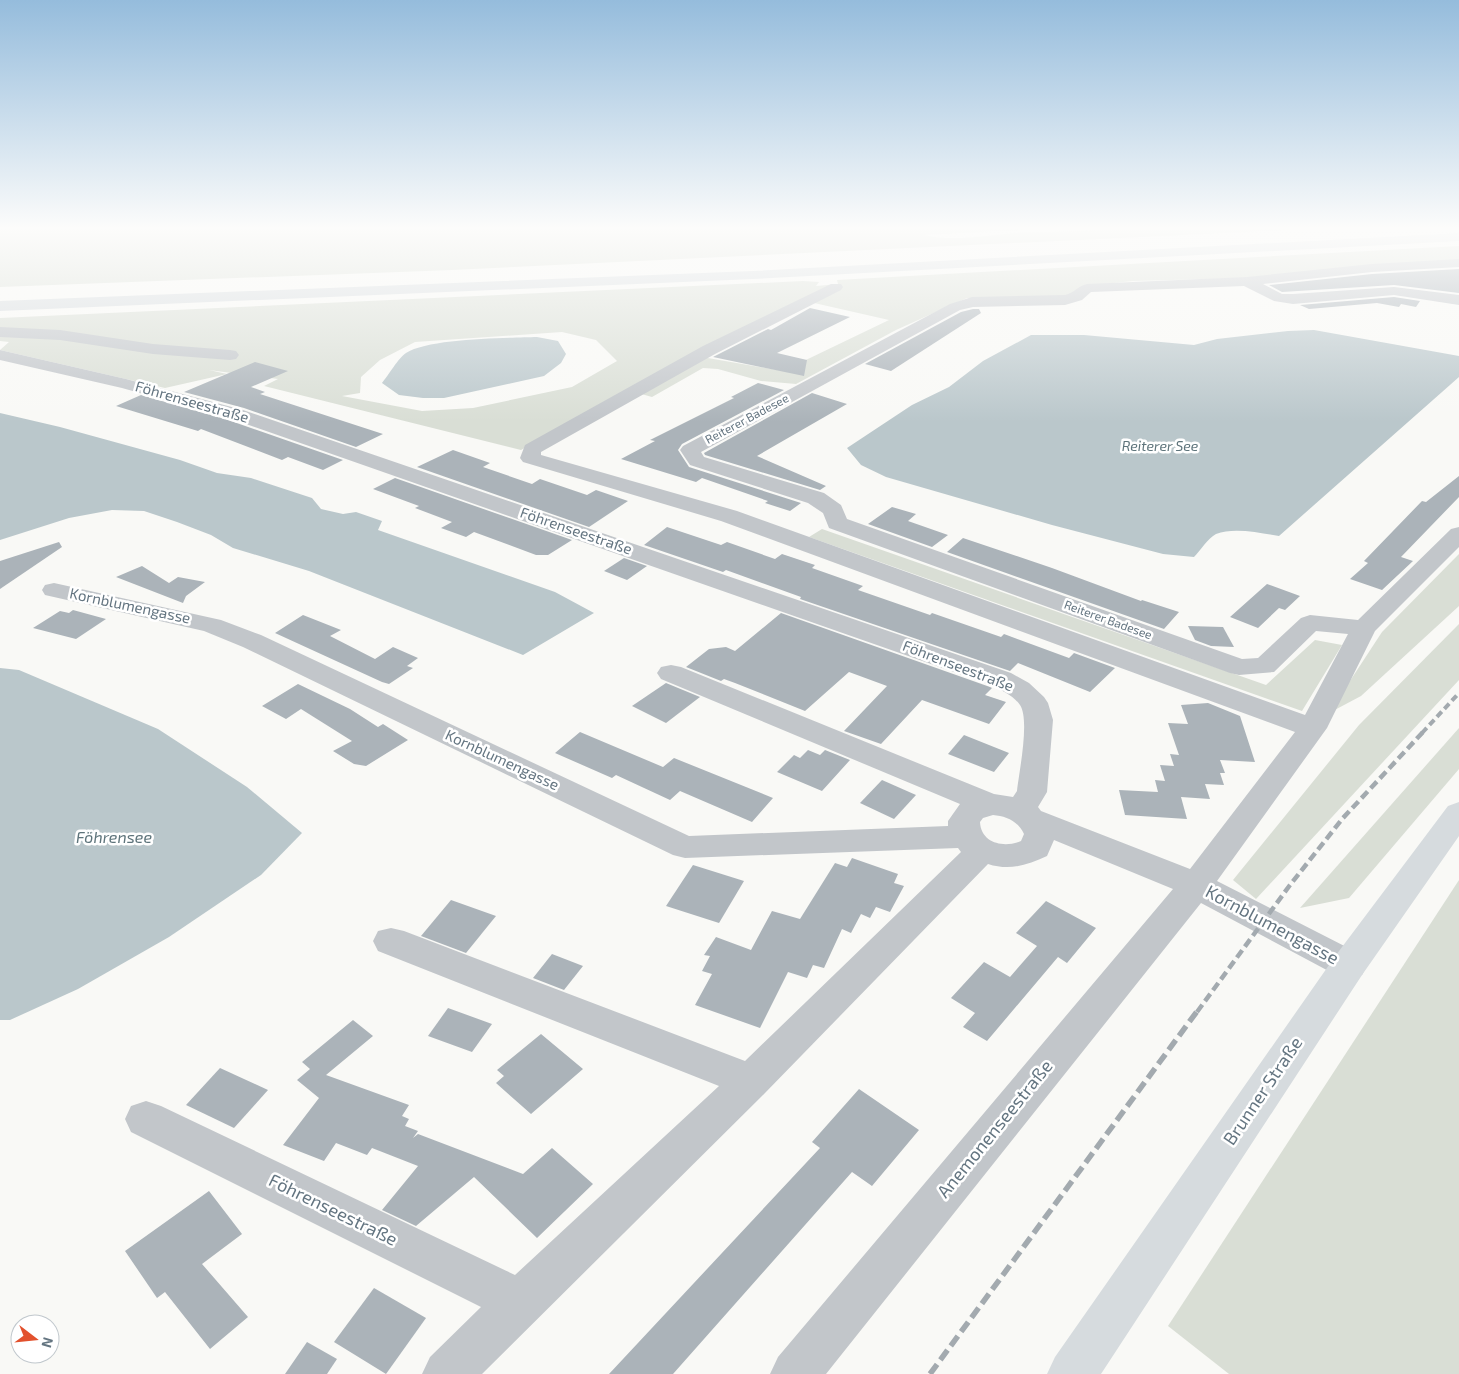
<svg xmlns="http://www.w3.org/2000/svg" width="1459" height="1374" font-family="'Exo 2',sans-serif">
	<style>
		.green { fill: #d9ded5; fill-rule: evenodd }
		.water { fill: #bac7cb }
		.building { fill: #abb3b9 }
		.lines { fill: none; stroke-linecap: round; stroke-linejoin: round }
		.minor { fill: #c2c6ca; fill-rule: evenodd }
		.major { fill: #d6dbde; fill-rule: evenodd }
		.highway { fill: #d6dbde; fill-rule: evenodd }
		.rail-far2 { stroke: #a3aaaf; stroke-width: 4; stroke-dasharray: 7 4; stroke-linecap: butt }
		.rail-far1 { stroke: #a3aaaf; stroke-width: 4.5; stroke-dasharray: 9 4.5; stroke-linecap: butt }
		.rail { stroke: #a3aaaf; stroke-width: 5.5; stroke-dasharray: 12 5.5; stroke-linecap: butt }
		.labels { text-anchor: middle; stroke-width: 5; stroke-linejoin: round; paint-order: stroke }
		.far-street-label { font-size: 12px; fill: #647581; stroke: #fff }
		.far-water-label { font-size: 14px; font-style: italic; fill: #5e747b; stroke: #fff }
		.street-label { font-size: 15px; fill: #647581; stroke: #fff }
		.water-label { font-size: 16px; font-style: italic; fill: #5e747b; stroke: #fff }
		.near-street-label { font-size: 18px; fill: #647581; stroke: #fff }
	</style>
	<rect width="100%" height="100%" fill="#f9f9f6"/>
	<g class="green">
		<path d="M0,229H1039L924,235C958,243 996,233 1031,232C1122,230 1214,229 1306,229L452,270L0,287Z"/>
		<path d="M1459,246V261L1247,278L1133,281L1086,286L1064,297L967,298L896,330L796,384L761,381L718,369L703,368L652,397L638,393L702,357L783,371L889,320L801,300L706,347L521,450L264,386L278,379L209,370L227,374L165,388L0,350L9,342L0,341V318L803,281L819,282L816,286L838,284L837,280ZM562,332L596,340L617,361L572,387L473,408L422,411L342,396L360,393L361,377L380,360L415,342Z"/>
		<polygon points="822,529 1266,685 1315,640 1342,645 1302,711 809,537"/>
		<polygon points="1459,554 1459,606 1361,696 1329,713 1382,632"/>
		<polygon points="1459,624 1459,680 1256,899 1233,880 1359,725"/>
		<polygon points="1459,728 1459,769 1349,898 1300,908"/>
		<polygon points="1459,880 1459,1374 1229,1374 1168,1326"/>
	</g>
	<g class="water">
		<path d="M1314,330L1459,356V377L1279,536C1260,533 1234,527 1216,534C1208,538 1200,551 1194,557L1163,554L1052,525L886,477L861,465L847,448L912,405L949,387L983,361L1031,335H1084L1194,345L1217,339L1288,331Z"/>
		<path d="M537,337L558,341L566,354L561,363L544,376L444,398H423L399,395L382,383C388,376 399,357 406,353C429,338 508,338 537,337Z"/>
		<polygon points="0,413 60,427 180,460 217,473 251,478 312,498 321,509 343,514 356,512 382,521 378,530 555,592 594,613 523,655 309,571 233,548 211,535 177,522 144,511 112,510 69,518 0,540"/>
		<polygon points="0,668 19,670 158,729 247,787 302,833 261,875 169,937 78,989 10,1020 0,1020"/>
	</g>
	<g class="building">
		<polygon points="1459,269 1459,293 1394,285 1282,292 1269,285 1372,274"/>
		<polygon points="1394,297 1420,301 1416,307 1401,304 1399,307 1377,303 1309,309 1300,305"/>
		<polygon points="810,308 850,317 777,353 807,360 804,376 713,357 768,329 771,330"/>
		<polygon points="973,309 979,309 981,313 891,371 865,364 961,312"/>
		<polygon points="255,362 288,371 251,387 265,392 260,394 383,434 356,447 244,408 184,392"/>
		<polygon points="758,383 784,390 682,444 678,450 689,467 801,503 790,511 765,503 768,501 702,478 696,482 621,459 655,441 650,440 734,398 731,397"/>
		<polygon points="812,393 847,404 757,456 826,486 820,490 705,455 704,453"/>
		<polygon points="141,395 228,420 343,460 323,470 288,457 282,460 201,429 198,431 116,406"/>
		<polygon points="453,450 490,463 483,467 532,484 540,479 587,495 596,490 628,501 589,527 417,467"/>
		<polygon points="1459,476 1459,497 1401,557 1413,561 1382,590 1350,579 1368,563 1364,561 1422,501 1426,502"/>
		<polygon points="395,478 572,540 548,555 536,555 474,532 466,537 441,528 452,522 415,508 419,506 373,489"/>
		<polygon points="892,507 916,514 908,521 948,535 932,547 868,524"/>
		<polygon points="667,527 721,545 727,542 775,559 782,554 815,565 812,568 863,586 858,590 930,615 932,613 1001,637 1004,634 1069,658 1074,653 1115,668 1090,692 1018,663 1010,671 800,599 801,597 726,570 723,572 644,545"/>
		<polygon points="963,538 1052,568 1141,601 1142,600 1179,612 1164,629 947,552"/>
		<polygon points="59,542 62,547 0,589 0,561"/>
		<polygon points="624,558 647,566 627,580 604,571"/>
		<polygon points="142,566 169,583 178,577 205,582 186,596 183,603 116,577"/>
		<polygon points="1267,584 1300,596 1285,610 1279,608 1258,628 1230,617"/>
		<polygon points="73,610 106,619 76,639 33,628 60,611 69,613"/>
		<polygon points="781,613 990,687 992,688 985,695 1006,702 989,724 922,700 881,744 844,731 887,686 849,672 805,711 735,683 724,679 721,681 686,667 709,649 726,647 735,651"/>
		<polygon points="303,615 341,630 330,636 375,659 393,647 418,658 407,666 413,668 389,684 382,682 275,633"/>
		<polygon points="1188,626 1223,627 1234,647 1211,646 1195,640"/>
		<polygon points="666,683 700,697 666,723 632,706"/>
		<polygon points="298,684 350,709 378,727 383,724 408,740 366,766 354,764 333,751 352,741 301,709 286,719 262,706"/>
		<polygon points="1208,703 1240,716 1255,762 1220,760 1225,773 1220,773 1224,785 1205,784 1210,799 1181,797 1187,819 1125,815 1119,790 1158,792 1155,780 1165,781 1160,765 1174,766 1170,754 1179,755 1168,723 1188,724 1181,705"/>
		<polygon points="580,732 663,767 674,758 773,798 752,822 680,791 670,800 616,775 612,778 555,753"/>
		<polygon points="964,735 1009,753 994,772 948,754"/>
		<polygon points="808,750 820,755 825,750 850,760 822,791 777,772 794,755 800,758"/>
		<polygon points="882,780 916,795 894,819 860,803"/>
		<polygon points="852,858 898,874 894,883 904,886 890,912 876,907 870,918 861,914 851,933 842,929 824,968 813,965 807,978 788,972 760,1028 695,1005 712,974 702,971 710,956 704,955 716,937 751,950 772,911 800,919 835,863 847,867"/>
		<polygon points="693,865 744,881 719,923 666,906"/>
		<polygon points="451,900 496,916 466,953 421,936"/>
		<polygon points="1046,901 1096,928 1067,963 1058,957 987,1041 963,1027 975,1013 951,998 984,962 1010,977 1037,946 1016,933"/>
		<polygon points="552,954 583,966 564,990 533,978"/>
		<polygon points="448,1008 492,1024 472,1052 428,1036"/>
		<polygon points="353,1020 373,1036 326,1075 409,1105 402,1116 409,1119 405,1126 418,1131 413,1138 418,1134 523,1174 552,1148 593,1184 537,1238 474,1177 416,1226 382,1210 418,1166 372,1148 367,1155 336,1143 324,1161 283,1145 319,1098 297,1080 310,1069 302,1062"/>
		<polygon points="541,1034 583,1069 531,1114 496,1083 504,1076 497,1070"/>
		<polygon points="220,1068 268,1090 234,1128 186,1105"/>
		<polygon points="859,1089 919,1130 872,1186 852,1172 673,1374 609,1374 820,1148 812,1142"/>
		<polygon points="209,1191 242,1234 202,1264 248,1317 210,1349 165,1292 157,1298 125,1251"/>
		<polygon points="374,1288 426,1318 386,1374 334,1342"/>
		<polygon points="307,1342 337,1359 327,1374 285,1374"/>
	</g>
	<g class="lines">
		<g class="minor">
			<path d="M1459,259V267L1372,272L1263,284L1282,294H1293L1394,287L1459,295V305L1394,295L1293,304L1274,301L1244,286L1091,292L1082,300L1065,305L973,307L960,310L701,452L704,457L824,493L841,505L847,519L1242,659L1258,658L1301,618L1310,615L1358,620L1451,529L1459,527V547L1375,631L1327,728L1217,881L1362,955L1367,965L1362,975L1349,979L1336,975L1201,903L826,1374H770L778,1357L1173,889L1054,840L1047,856C1027,865 1010,871 988,864L765,1093L482,1374H422L430,1357L481,1307L131,1132L125,1119L131,1106L146,1101L161,1106L515,1275L719,1086L378,951L373,941L378,931L391,928L404,931L745,1061L961,852L958,848L685,858L673,855L243,647L204,631L45,595L42,590L45,585L54,583L221,620L261,635L689,836L948,826V821L960,804L661,679L657,673L661,667L671,665L681,667L994,794L1013,797L1017,791C1019,772 1030,720 1020,705C1014,696 1001,690 991,685L229,418L122,388L0,360V350L126,379L243,410L1011,673L1029,683L1044,697L1048,703L1053,720L1047,792L1038,807L1041,811L1190,869L1295,732L721,521L523,462L520,458L525,445L703,346L831,284H841L843,287L841,290L715,354L541,452V455L737,511L1305,715L1348,634L1316,631L1274,672L1239,675L1230,673L829,528L823,513L808,503L690,465L680,450L683,446L950,304L972,297L1065,295C1074,293 1078,286 1087,284L1247,277L1372,264ZM993,815C1006,816 1018,821 1024,834L1021,841C1005,848 981,844 980,822L983,818Z"/>
			<polygon points="0,327 60,330 153,344 230,350 236,351 239,355 236,359 230,360 153,354 60,340 0,337"/>
		</g>
		<polygon class="major" points="1459,802 1459,836 1362,975 1101,1374 1047,1374 1055,1357 1336,955 1448,806"/>
		<polygon class="highway" points="1459,233 1459,241 753,279 0,311 0,301 753,271"/>
		<polyline class="rail-far2" points="1422,733 1459,693"/>
		<polyline class="rail-far1" points="1197,1012 1290,885 1343,818 1423,732"/>
		<polyline class="rail" points="930,1374 1198,1010"/>
	</g>
	<linearGradient id="sky" x2="0" y2="1"><stop stop-color="#95bcdc"/><stop offset="0.54" stop-color="#fcfcfb"/><stop offset="1" stop-color="#fcfcfb" stop-opacity="0"/></linearGradient>
	<rect width="1459" height="422" fill="url(#sky)"/>
	<g class="labels">
		<g class="far-street-label">
			<text transform="translate(747 419) rotate(-28)" y="4">Reiterer Badesee</text>
			<text transform="translate(1108 620) rotate(20)" y="4">Reiterer Badesee</text>
		</g>
		<g class="far-water-label">
			<text x="1160" y="451">Reiterer See</text>
		</g>
		<g class="street-label">
			<text transform="translate(192 402) rotate(16)" y="5">Föhrenseestraße</text>
			<text transform="translate(576 531) rotate(19)" y="5">Föhrenseestraße</text>
			<text transform="translate(130 606) rotate(12)" y="5">Kornblumengasse</text>
			<text transform="translate(958 666) rotate(21)" y="5">Föhrenseestraße</text>
			<text transform="translate(502 760) rotate(25)" y="5">Kornblumengasse</text>
		</g>
		<g class="water-label">
			<text x="114" y="843">Föhrensee</text>
		</g>
		<g class="near-street-label">
			<text transform="translate(1272 925) rotate(28)" y="6">Kornblumengasse</text>
			<text transform="translate(1263 1091) rotate(-56)" y="6">Brunner Straße</text>
			<text transform="translate(995 1129) rotate(-51)" y="6">Anemonenseestraße</text>
			<text transform="translate(333 1210) rotate(26)" y="6">Föhrenseestraße</text>
		</g>
	</g>
	<g transform="translate(35 1339) rotate(106)"><circle r="24" fill="#ffffff" stroke="#c1c8cd"/>
	<path d="M0-4L9 19L0 12L-9 19Z" fill="#e2512d"/>
	<text y="-8" font-size="14" font-weight="bold" text-anchor="middle" fill="#647581">N</text>
	</g>
</svg>
